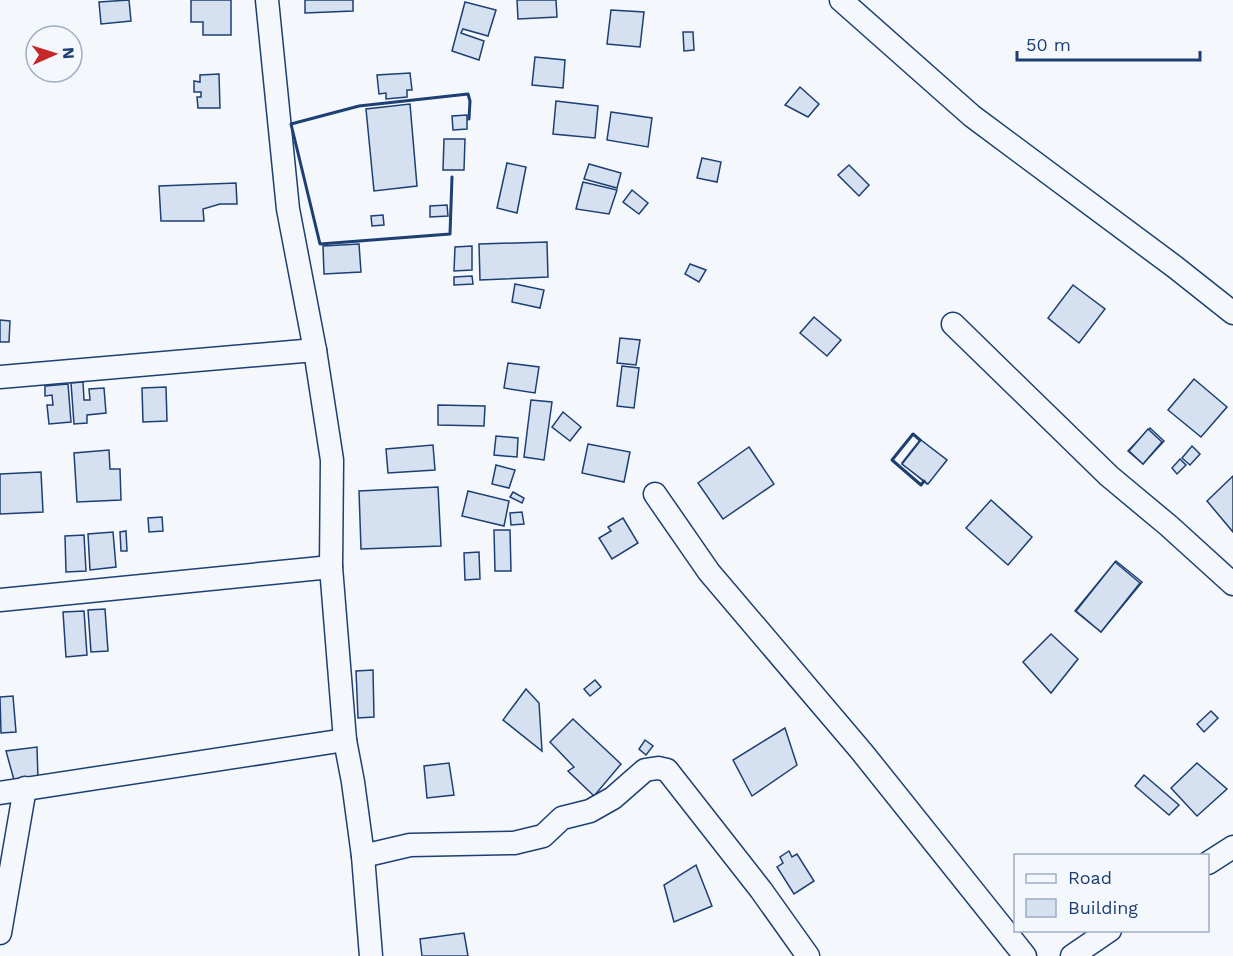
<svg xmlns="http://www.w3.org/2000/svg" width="1233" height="956" font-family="'Work Sans',sans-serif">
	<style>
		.building { fill: #d5e0f0; stroke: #1d3f73; stroke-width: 1.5 }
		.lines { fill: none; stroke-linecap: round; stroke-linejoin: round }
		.minor-casing { stroke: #1d3f73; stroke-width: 25 }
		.minor { stroke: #f4f7fb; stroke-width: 22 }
		.wall { stroke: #1d3f73; stroke-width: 3 }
	</style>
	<rect width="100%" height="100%" fill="#f4f7fb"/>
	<g class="building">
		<polygon points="129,0 131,21 101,24 99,2"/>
		<polygon points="191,0 231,0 231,35 203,35 203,22 191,22"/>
		<polygon points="305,0 353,0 353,11 305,13"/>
		<polygon points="517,0 556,0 557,17 518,19"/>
		<polygon points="465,2 496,10 488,36 463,29 461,33 484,41 479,60 452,51"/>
		<polygon points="611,10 644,12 640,47 607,44"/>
		<polygon points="683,32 693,32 694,50 684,51"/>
		<polygon points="535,57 565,60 563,88 532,85"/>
		<polygon points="410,73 412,90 407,90 407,97 386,99 386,93 379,94 377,75"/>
		<polygon points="219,74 220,108 198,108 197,97 201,97 201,92 194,92 194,81 200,82 200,75"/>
		<polygon points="800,87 819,104 808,117 785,105"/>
		<polygon points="556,101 598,106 595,138 553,134"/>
		<polygon points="410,104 417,186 374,191 366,109"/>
		<polygon points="611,112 652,118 648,147 607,140"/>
		<polygon points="467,115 467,129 453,130 452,116"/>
		<polygon points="444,139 465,139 464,170 443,170"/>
		<polygon points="702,158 721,162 717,182 697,178"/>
		<polygon points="507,163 526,167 517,213 497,208"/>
		<polygon points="589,164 621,173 617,188 584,179"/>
		<polygon points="849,165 869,185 859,196 838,175"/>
		<polygon points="583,182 617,190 609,214 576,209"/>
		<polygon points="236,183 237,204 220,204 203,209 204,221 161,221 159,186"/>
		<polygon points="632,190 648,203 639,214 623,202"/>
		<polygon points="447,205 448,216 430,217 430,206"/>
		<polygon points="383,215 384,225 372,226 371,216"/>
		<polygon points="547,242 548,277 480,280 479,244"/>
		<polygon points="359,244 361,272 324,274 323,246"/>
		<polygon points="472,246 472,270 454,271 455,247"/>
		<polygon points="690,264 706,270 699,282 685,274"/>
		<polygon points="472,276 473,284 454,285 454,277"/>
		<polygon points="515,284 544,290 540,308 512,302"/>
		<polygon points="1073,285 1105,309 1079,343 1048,318"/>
		<polygon points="814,317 841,340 827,356 800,333"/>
		<polygon points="0,320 10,321 9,342 0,342"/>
		<polygon points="620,338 640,340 636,365 617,363"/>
		<polygon points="508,363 539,367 535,393 504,388"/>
		<polygon points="622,366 639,368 634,408 617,406"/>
		<polygon points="1194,379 1227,407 1201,437 1168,410"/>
		<polygon points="83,382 84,400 90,400 89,389 104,388 106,413 87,415 87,423 74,424 71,383"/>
		<polygon points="68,384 71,422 49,424 47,405 53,405 52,395 45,396 45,386"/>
		<polygon points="166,387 167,421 143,422 142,388"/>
		<polygon points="531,400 552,402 544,460 524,457"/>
		<polygon points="438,405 485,406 484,426 438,425"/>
		<polygon points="563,412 581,427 570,441 552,427"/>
		<polygon points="1150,428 1164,441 1143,464 1128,451"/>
		<polygon points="1148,429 1162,442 1143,464 1129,451"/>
		<polygon points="496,436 518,438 517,457 494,455"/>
		<polygon points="920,440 946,461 927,484 902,463"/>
		<polygon points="921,440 947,460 928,484 902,464"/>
		<polygon points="588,444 630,452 624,482 582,473"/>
		<polygon points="433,445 435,470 388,473 386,449"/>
		<polygon points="1192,446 1200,454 1190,465 1182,458"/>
		<polygon points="749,447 774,484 723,519 698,483"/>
		<polygon points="109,450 110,469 120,469 121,500 77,502 74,453"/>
		<polygon points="1180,459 1186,465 1177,474 1172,468"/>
		<polygon points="496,465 515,470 509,488 492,484"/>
		<polygon points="41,472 43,512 0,514 0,474"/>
		<polygon points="1233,476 1233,532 1207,501"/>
		<polygon points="438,487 441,546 361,549 359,491"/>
		<polygon points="468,491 509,501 504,526 462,516"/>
		<polygon points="513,492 524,498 522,503 510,497"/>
		<polygon points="991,500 1032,537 1008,565 966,528"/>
		<polygon points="522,512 524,524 511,525 510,513"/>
		<polygon points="162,517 163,531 149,532 148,518"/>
		<polygon points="623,518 638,543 612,559 599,538 611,531 608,527"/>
		<polygon points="494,530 510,530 511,571 495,571"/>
		<polygon points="126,531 127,551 121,551 120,532"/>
		<polygon points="113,532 116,567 90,570 88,534"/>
		<polygon points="84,535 86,571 66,572 65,536"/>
		<polygon points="479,552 480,579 465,580 464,553"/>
		<polygon points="1116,561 1142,582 1101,632 1075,611"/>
		<polygon points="1115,562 1140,583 1101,632 1076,611"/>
		<polygon points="105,609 108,651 91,652 88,610"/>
		<polygon points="84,611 87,655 66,657 63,612"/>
		<polygon points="1051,634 1078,659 1051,693 1023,662"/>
		<polygon points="373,670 374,717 358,718 356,671"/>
		<polygon points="595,680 601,687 590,696 584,689"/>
		<polygon points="526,689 539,703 542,751 503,720"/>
		<polygon points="13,696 16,732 1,733 0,697"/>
		<polygon points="1211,711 1218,718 1204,732 1197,724"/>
		<polygon points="573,719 621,764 594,796 568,771 574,767 550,742"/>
		<polygon points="785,728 797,765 752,796 733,760"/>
		<polygon points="645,740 653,746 646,755 639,749"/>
		<polygon points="37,747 38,779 14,780 6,751"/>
		<polygon points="449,763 454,795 427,798 424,766"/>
		<polygon points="1197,763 1227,789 1197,816 1171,788"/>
		<polygon points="1144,775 1179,805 1169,815 1135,786"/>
		<polygon points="789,851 792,857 797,854 814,881 794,894 777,867 783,863 780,857"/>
		<polygon points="696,865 712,906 674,922 664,885"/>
		<polygon points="464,933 468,956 422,956 420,939"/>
	</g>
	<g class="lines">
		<g class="minor-casing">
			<g id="minor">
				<polyline points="267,0 288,209 315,350 332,460 331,567 345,740 353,782 363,856 371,956"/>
				<polyline points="841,0 972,116 1175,267 1233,313"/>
				<polyline points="953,324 1109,476 1169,526 1233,584"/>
				<polyline points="0,377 315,350"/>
				<polyline points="655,494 709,572 862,752 1025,956"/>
				<polyline points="0,600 331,567"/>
				<polyline points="0,793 345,740"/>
				<polyline points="363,856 410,845 514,843 543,836 562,818 590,811 613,798 645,770 658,768 667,770 761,890 808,956"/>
				<polyline points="1208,863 1233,847"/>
				<polyline points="0,933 25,788"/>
				<polyline points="1072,956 1110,930"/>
			</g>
		</g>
		<use href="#minor" class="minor"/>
		<g class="wall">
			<polyline points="452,177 450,234 320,244 291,124 359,106 468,94 470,101 469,119"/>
			<polyline points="920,440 913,434 892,460 921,485 924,481"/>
		</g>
	</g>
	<rect x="1014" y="854" width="195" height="78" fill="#f4f7fb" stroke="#9eadc5" stroke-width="1.5"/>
	<rect x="1026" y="874" width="30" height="9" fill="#f4f7fb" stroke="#9eadc5" stroke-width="1.5"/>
	<text x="1068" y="884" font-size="18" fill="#1d3f73">Road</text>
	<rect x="1026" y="899" width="30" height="18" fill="#d5e0f0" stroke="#9eadc5" stroke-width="1.5"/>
	<text x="1068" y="914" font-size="18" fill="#1d3f73">Building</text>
	<g transform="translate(54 54) rotate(87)"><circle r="28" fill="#f4f7fb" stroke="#9eadc5" stroke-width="1.5"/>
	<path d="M0-4.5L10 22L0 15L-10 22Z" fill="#c62828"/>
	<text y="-9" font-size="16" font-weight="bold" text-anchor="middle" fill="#1d3f73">N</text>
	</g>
	<path d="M1017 51v9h183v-9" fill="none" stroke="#1d3f73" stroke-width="3"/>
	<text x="1026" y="51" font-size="18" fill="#1d3f73" stroke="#f4f7fb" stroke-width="4.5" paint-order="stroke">50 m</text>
</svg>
